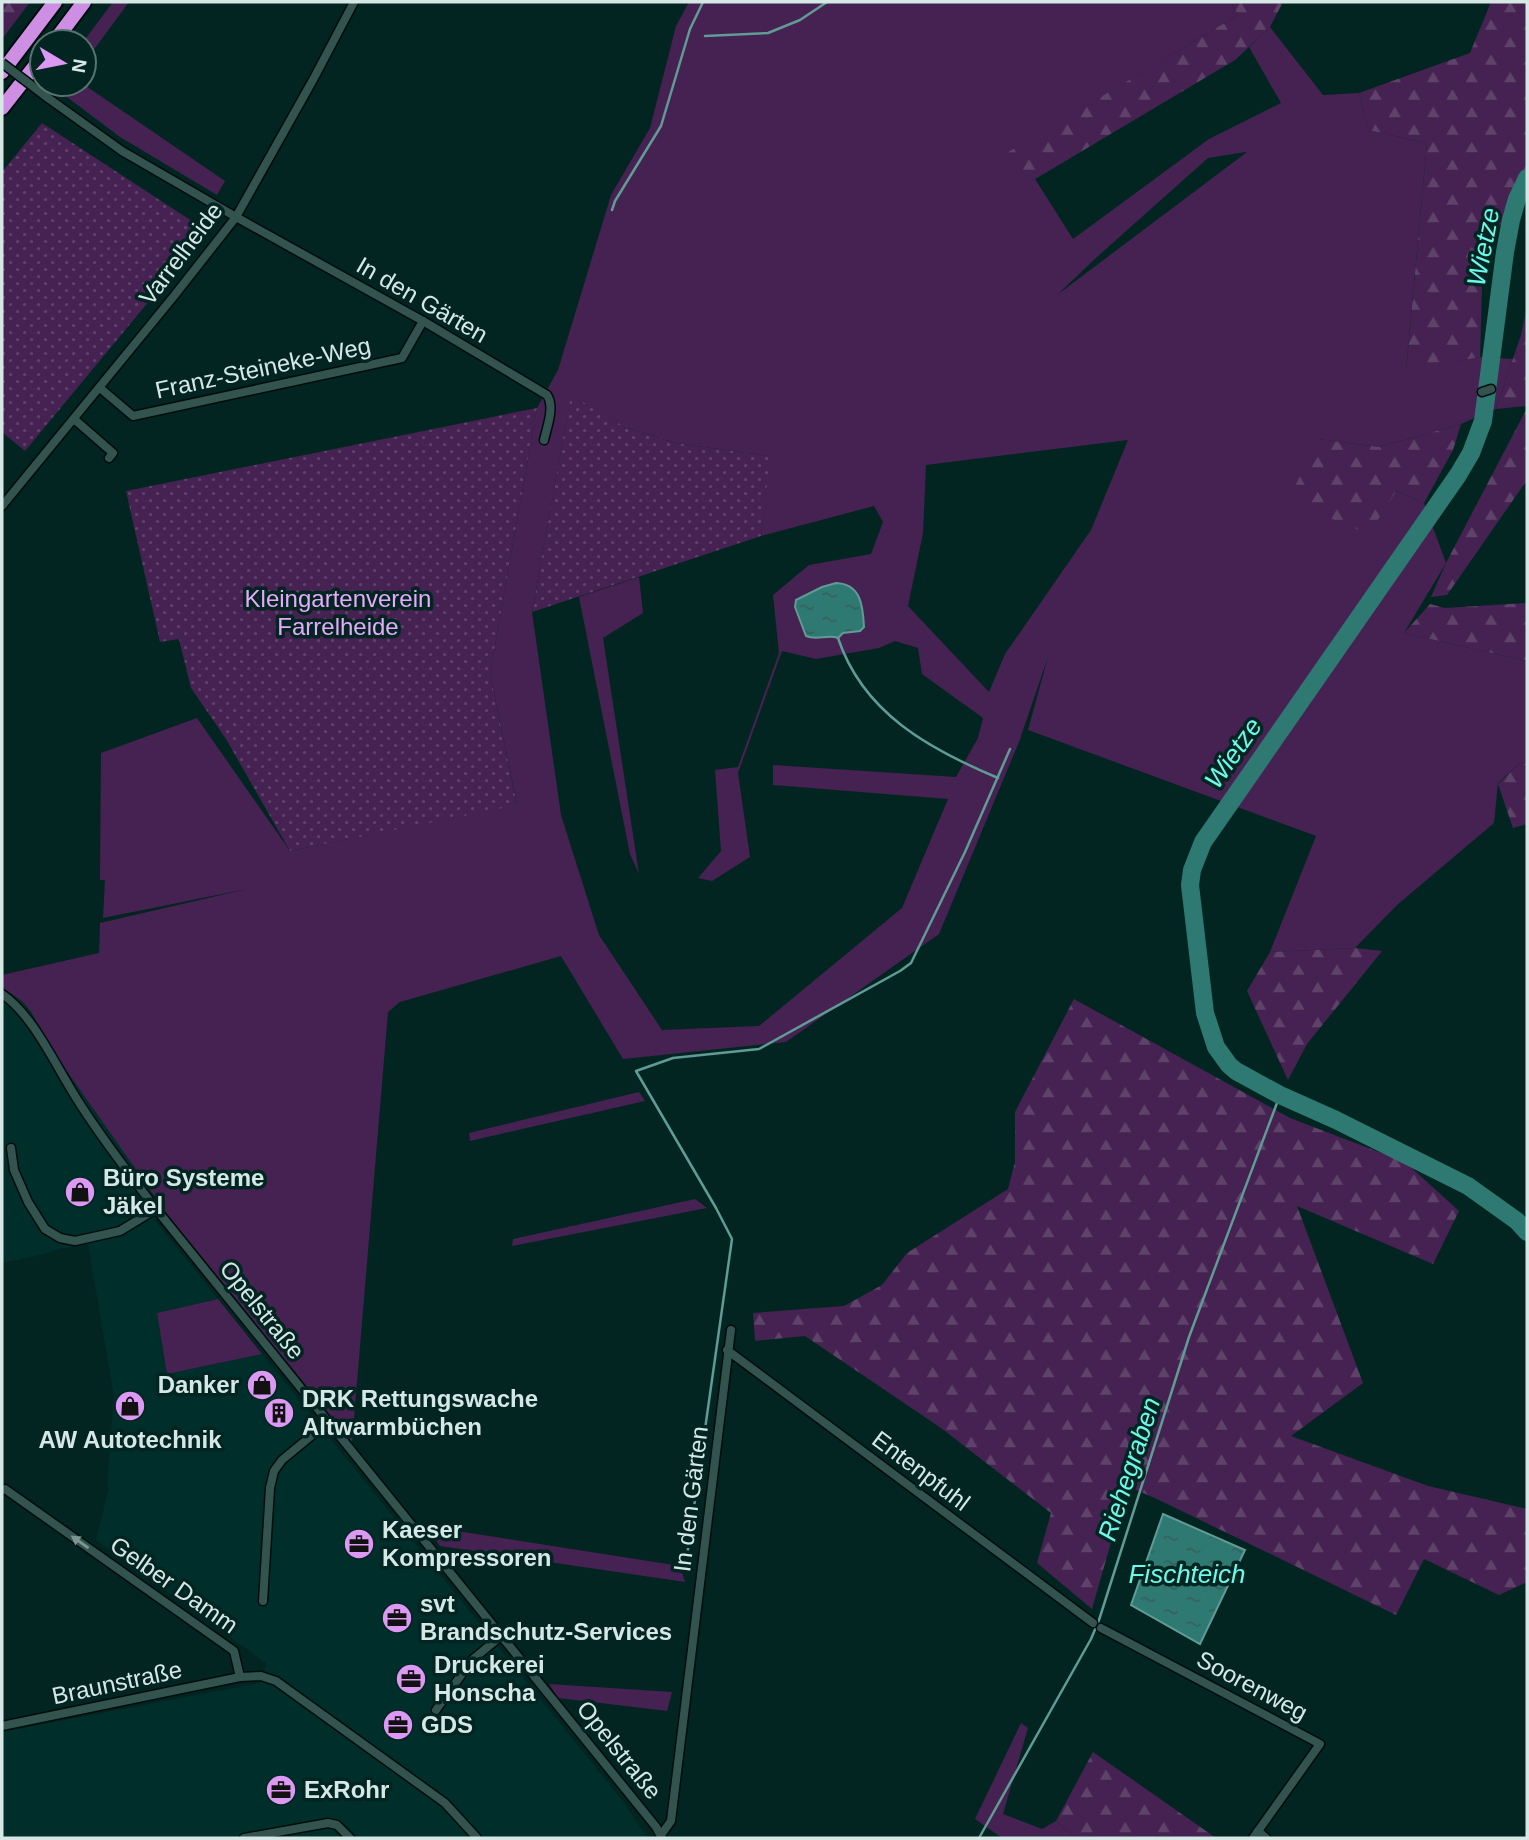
<svg xmlns="http://www.w3.org/2000/svg" width="1529" height="1840" font-family="Helvetica,sans-serif">
	<style>
		.built { fill: #002f2b }
		.grass { fill: #452251; fill-rule: evenodd }
		.forest { fill: url(#forest-firs) }
		.park { fill: url(#park-dots) }
		.water { fill: url(#water-ripples); stroke: #609b95; stroke-width: 2 }
		.lines { fill: none; stroke-linecap: round; stroke-linejoin: round }
		.stream { stroke: #609b95; stroke-width: 2.5 }
		.river { stroke: #2e7a72; stroke-width: 18 }
		.minor-casing { stroke: #000d0b; stroke-width: 11 }
		.motorway-casing { stroke: #000d0b; stroke-width: 18 }
		.minor { stroke: #33534f; stroke-width: 8 }
		.motorway { stroke: #cd8ee3; stroke-width: 14 }
		.minor-bridge-casing { stroke: #000d0b; stroke-width: 11; stroke-linecap: butt }
		.minor-bridge { stroke: #33534f; stroke-width: 8 }
		.oneway { fill: #7c9693 }
		.labels { text-anchor: middle; stroke-width: 7; stroke-linejoin: round; paint-order: stroke }
		.street-label { font-size: 24px; fill: #d6e8e6; stroke: #032522 }
		.park-label { font-size: 24px; fill: #e5abfa; stroke: #032522 }
		.poi-label { font-size: 24px; font-weight: bold; fill: #d6e8e6; stroke: #032522; text-anchor: start }
		.water-label { font-size: 26px; font-style: italic; fill: #6bf9ea; stroke: #032522 }
	</style>
	<defs>
		<pattern id="forest-firs" width="22" height="20" patternUnits="userSpaceOnUse" patternTransform="scale(1.75)"><rect width="22" height="20" fill="#452251"/><path d="M5 1l3.5 6h-7zM16 11l3.5 6h-7z" fill="#5f426a"/></pattern>
		<pattern id="park-dots" width="8" height="8" patternUnits="userSpaceOnUse" patternTransform="scale(1.75)"><rect width="8" height="8" fill="#452251"/><path d="M2 2h.1M6 6h.1" fill="none" stroke="#5f426a" stroke-width="1.8" stroke-linecap="round"/></pattern>
		<pattern id="water-ripples" width="26" height="14" patternUnits="userSpaceOnUse" patternTransform="scale(1.75)"><rect width="26" height="14" fill="#2e7a72"/><path d="M2 4q2-2 4 0t4 0M15 11q2-2 4 0t4 0" fill="none" stroke="#37605c"/></pattern>
	</defs>
	<rect width="100%" height="100%" fill="#032522"/>
	<polygon class="built" points="2,987 23,1002 38,1023 64,1067 167,1214 154,1220 218,1299 157,1313 167,1374 262,1354 625,1804 647,1838 2,1838 2,1732 260,1683 266,1663 96,1540 109,1488 107,1487 114,1396 88,1244 59,1249 44,1254 2,1263"/>
	<g class="grass">
		<polygon points="113,2 129,2 84,63 83,42"/>
		<path d="M689,2H1231L1238,15L996,160L1020,187L1035,179L1073,239L1209,139L1281,103L1249,47L1270,27L1323,95L1359,93L1368,130L1427,143L1406,370L1480,357L1513,359L1496,409L1461,424L1379,447L1318,439L1396,491L1424,503L1446,563L1404,633L1527,661V764L1520,763L1498,783L1494,823L1397,905L1355,948L1270,952L1316,836L1028,730L1048,657L1019,742L939,934L786,1042L623,1059L561,956L400,1002L388,1012L352,1442L167,1214L64,1067L31,1012L23,1002L2,987V975L99,953L100,923L247,889L103,918L105,880H100L101,753L197,718L290,851L517,804L490,674L537,408L558,370L611,195L650,128L676,26ZM1246,152H1247L1057,295L1097,257L1208,158ZM571,396L625,427L675,443L769,456L761,536L874,506L883,522L871,554L809,565L773,595L779,653L738,767L715,770L721,851L698,878L712,881L750,857L738,773L782,651L816,659L879,648L895,641L918,648L922,674L983,718L978,738L956,777L773,765V785L948,799L902,908L759,1026L662,1030L599,935L561,815L532,612ZM1128,440L1091,530L1005,654L989,692L908,606L923,533L926,465Z"/>
		<polygon points="52,84 83,84 225,181 217,195 120,137 51,85"/>
		<polygon points="639,577 643,613 603,638 639,874 630,854 579,597"/>
		<polygon points="639,1092 645,1101 470,1141 469,1133"/>
		<polygon points="695,1199 707,1208 512,1246 513,1239"/>
		<polygon points="218,1299 262,1354 167,1374 157,1313"/>
		<polygon points="425,1526 680,1566 685,1582 440,1546"/>
		<polygon points="549,1684 672,1692 667,1711 558,1698"/>
		<polygon points="1021,1723 1028,1728 1003,1814 1042,1829 1056,1821 1075,1838 1002,1838 975,1819"/>
	</g>
	<g class="forest">
		<polygon points="2,2 30,2 2,39"/>
		<polygon points="1231,2 1283,2 1270,27 1235,60 1020,188 995,160 1238,15"/>
		<polygon points="1491,2 1527,2 1527,184 1483,252 1480,357 1406,371 1427,143 1368,130 1359,93 1470,53"/>
		<polygon points="1527,307 1527,406 1496,409 1521,335"/>
		<polygon points="1527,408 1527,480 1447,595 1431,597 1446,563"/>
		<polygon points="1461,424 1453,450 1424,503 1396,491 1369,534 1288,501 1318,439 1379,447"/>
		<polygon points="1527,603 1527,661 1404,633 1430,604 1445,608"/>
		<polygon points="1520,763 1527,764 1527,824 1513,828 1498,784"/>
		<polygon points="1355,948 1382,951 1307,1044 1288,1080 1247,991 1270,952"/>
		<polygon points="1074,999 1290,1118 1405,1162 1459,1211 1433,1264 1297,1206 1363,1383 1291,1436 1428,1486 1527,1509 1527,1582 1499,1595 1424,1559 1396,1615 1157,1499 1127,1486 1092,1609 1037,1563 1051,1513 941,1428 805,1336 755,1341 753,1313 844,1306 882,1285 907,1253 1008,1189 1015,1162 1015,1112"/>
		<polygon points="1093,1752 1216,1838 1075,1838 1056,1821"/>
	</g>
	<g class="park">
		<polygon points="42,123 207,231 25,451 2,432 2,172"/>
		<polygon points="571,395 625,427 675,443 770,456 761,536 532,612"/>
		<polygon points="537,408 490,674 517,805 290,851 226,739 191,688 179,639 160,642 126,491"/>
	</g>
	<g class="water">
		<path d="M836,583C861,584 863,606 864,627L860,631L843,633L838,638C827,634 817,641 806,636L795,607L796,600L822,587Z"/>
		<polygon points="1163,1514 1245,1550 1200,1644 1131,1605"/>
	</g>
	<g class="lines">
		<g class="stream">
			<polyline points="705,36 768,33 800,20 827,2"/>
			<polyline points="612,210 615,201 661,126 690,29 703,2"/>
			<path d="M838,638C863,713 929,749 998,778"/>
			<polyline points="687,1556 732,1239 716,1208 636,1071 673,1058 759,1049 900,971 911,963 965,852 1010,749"/>
			<polyline points="979,1838 1091,1639 1099,1620 1189,1337 1280,1095"/>
		</g>
		<polyline class="river" points="1527,178 1517,199 1511,220 1505,252 1483,421 1471,453 1458,475 1203,842 1192,870 1190,885 1205,1013 1216,1047 1229,1065 1236,1071 1280,1095 1336,1120 1468,1186 1517,1221 1527,1232"/>
		<g class="minor-casing">
			<g id="minor">
				<path d="M48,98L122,151L236,217L423,321L547,395C555,407 547,427 544,440"/>
				<polyline points="100,388 133,416 402,358 423,321"/>
				<polyline points="1482,392 1491,389"/>
				<polyline points="74,419 113,453 109,458"/>
				<polyline points="2,506 174,296 236,217 314,78 354,2"/>
				<path d="M2,994C34,1015 58,1071 80,1104C103,1140 130,1175 156,1209L656,1827L662,1838"/>
				<polyline points="11,1148 14,1170 28,1202 45,1229 60,1238 75,1241 120,1231 156,1209"/>
				<polyline points="727,1350 1093,1623"/>
				<polyline points="2,1490 5,1489 234,1651 240,1677"/>
				<polyline points="263,1601 270,1488 274,1471 282,1460 328,1422"/>
				<polyline points="1101,1628 1320,1744 1253,1838"/>
				<polyline points="436,1710 472,1660 501,1636"/>
				<polyline points="2,1726 240,1677 261,1676 276,1681 445,1803 477,1838"/>
				<polyline points="1258,1831 1266,1838"/>
				<polyline points="661,1835 671,1821 731,1330"/>
				<polyline points="244,1838 328,1823 337,1825 350,1838"/>
			</g>
		</g>
		<g class="motorway-casing">
			<g id="motorway">
				<polyline points="54,42 84,2"/>
				<polyline points="2,72 55,2"/>
				<polyline points="2,108 42,57"/>
			</g>
		</g>
		<use href="#minor" class="minor"/>
		<use href="#motorway" class="motorway"/>
		<g class="minor-bridge-casing">
			<polyline id="minor-bridge" points="2,63 48,98"/>
		</g>
		<use href="#minor-bridge" class="minor-bridge"/>
	</g>
	<defs><path id="oneway-solid" d="M-6-.8H1V-3.2L6.5 0L1 3.2V.8H-6Z" transform="scale(1.75)"/></defs>
	<use class="oneway" href="#oneway-solid" transform="translate(80 1542) rotate(-145)"/>
	<defs>
		<g id="shop-disc" transform="scale(1.575)"><circle r="9.5" fill="#dc99f4" stroke="#032522"/><path d="M-5-2.5h2.3a2.7 3.5 0 0 1 5.4 0H5L5.5 6h-11ZM-1.5-2.5h3a1.5 2.3 0 0 0-3 0Z" fill="#111"/></g>
		<g id="building-disc" transform="scale(1.575)"><circle r="9.5" fill="#dc99f4" stroke="#032522"/><path d="M-4-6H4V6H1V3H-1V6H-4ZM-2.5-4.3h1.7v1.8h-1.7ZM.8-4.3h1.7v1.8H.8ZM-2.5-1h1.7V.8h-1.7ZM.8-1h1.7V.8H.8Z" fill="#111"/></g>
		<g id="office-disc" transform="scale(1.575)"><circle r="9.5" fill="#dc99f4" stroke="#032522"/><path d="M-6-3h4V-5.5h4V-3h4V5H-6ZM-1-4.5V-3h2v-1.5ZM-6 0V1H6V0Z" fill="#111"/></g>
	</defs>
	<g fill-rule="evenodd">
		<use href="#shop-disc" x="80" y="1192"/>
		<use href="#shop-disc" x="262" y="1385"/>
		<use href="#shop-disc" x="130" y="1406"/>
		<use href="#building-disc" x="279" y="1413"/>
		<use href="#office-disc" x="359" y="1544"/>
		<use href="#office-disc" x="397" y="1618"/>
		<use href="#office-disc" x="411" y="1679"/>
		<use href="#office-disc" x="398" y="1725"/>
		<use href="#office-disc" x="281" y="1790"/>
	</g>
	<g class="labels">
		<g class="street-label">
			<text transform="translate(181 254) rotate(-53)" y="8">Varrelheide</text>
			<text transform="translate(422 300) rotate(30)" y="8">In den Gärten</text>
			<text transform="translate(263 368) rotate(-12)" y="8">Franz-Steineke-Weg</text>
			<text transform="translate(262 1310) rotate(51)" y="8">Opelstraße</text>
			<text transform="translate(921 1471) rotate(37)" y="8">Entenpfuhl</text>
			<text transform="translate(691 1499) rotate(-83)" y="8">In den Gärten</text>
			<text transform="translate(174 1585) rotate(35)" y="8">Gelber Damm</text>
			<text transform="translate(117 1683) rotate(-12)" y="8">Braunstraße</text>
			<text transform="translate(1252 1686) rotate(28)" y="8">Soorenweg</text>
			<text transform="translate(619 1750) rotate(51)" y="8">Opelstraße</text>
		</g>
		<g class="park-label">
			<text x="338" y="607">Kleingartenverein<tspan x="338" dy="28">Farrelheide</tspan></text>
		</g>
		<g class="poi-label">
			<text x="103" y="1186">Büro Systeme<tspan x="103" dy="28">Jäkel</tspan></text>
			<text x="239" y="1393" text-anchor="end">Danker</text>
			<text x="302" y="1407">DRK Rettungswache<tspan x="302" dy="28">Altwarmbüchen</tspan></text>
			<text x="130" y="1448" text-anchor="middle">AW Autotechnik</text>
			<text x="382" y="1538">Kaeser<tspan x="382" dy="28">Kompressoren</tspan></text>
			<text x="420" y="1612">svt<tspan x="420" dy="28">Brandschutz-Services</tspan></text>
			<text x="434" y="1673">Druckerei<tspan x="434" dy="28">Honscha</tspan></text>
			<text x="421" y="1733">GDS</text>
			<text x="304" y="1798">ExRohr</text>
		</g>
		<g class="water-label">
			<text transform="translate(1483 247) rotate(-79)" y="9">Wietze</text>
			<text transform="translate(1233 753) rotate(-55)" y="9">Wietze</text>
			<text transform="translate(1129 1469) rotate(-72)" y="9">Riehegraben</text>
			<text x="1187" y="1583">Fischteich</text>
		</g>
	</g>
	<rect width="1529" height="1840" fill="none" stroke="#d6e8e6" stroke-width="7"/>
	<g transform="translate(63 63) rotate(100)"><circle r="33" fill="#032522" stroke="#577370" stroke-width="2"/>
	<path d="M0-5L12 26L0 18L-12 26Z" fill="#dc99f4"/>
	<text y="-10" font-size="19" font-weight="bold" text-anchor="middle" fill="#d6e8e6">N</text>
	</g>
</svg>
